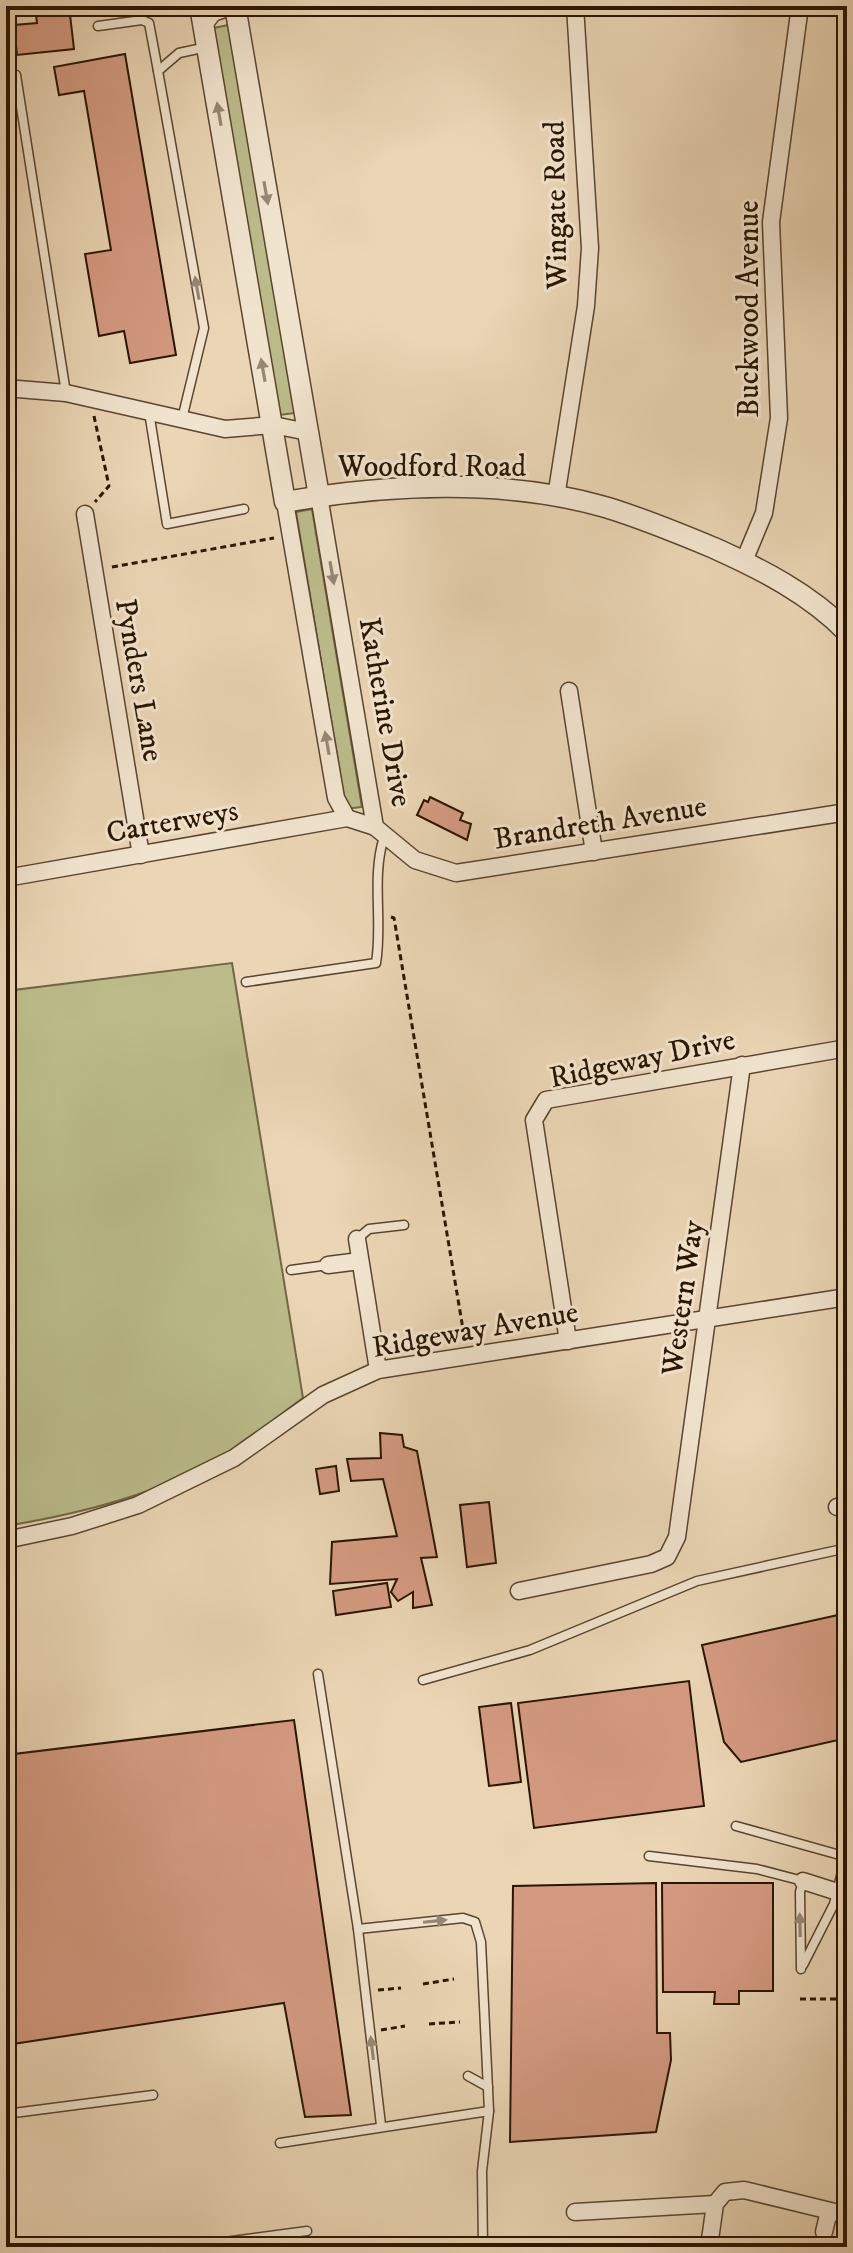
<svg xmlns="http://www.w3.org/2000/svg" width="853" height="2253" font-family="'IM FELL DW Pica',serif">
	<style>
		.green { fill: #bbbc8a; stroke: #726846; stroke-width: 2 }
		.building { fill: #d49a81; stroke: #2a1501; stroke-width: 2 }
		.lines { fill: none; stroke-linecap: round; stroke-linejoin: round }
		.service-casing { stroke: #5a452e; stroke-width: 11 }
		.minor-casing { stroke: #5a452e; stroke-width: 19 }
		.tertiary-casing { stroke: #5a452e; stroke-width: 23 }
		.path { stroke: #2a1501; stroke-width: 3; stroke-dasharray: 6 4; stroke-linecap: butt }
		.service { stroke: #f1e4ce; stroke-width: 8 }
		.minor { stroke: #f1e4ce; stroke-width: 16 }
		.tertiary { stroke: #f1e4ce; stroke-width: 20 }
		.oneway { fill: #978772 }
		.labels { text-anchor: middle; stroke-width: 6; stroke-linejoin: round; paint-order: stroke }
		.street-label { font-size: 30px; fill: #2a1501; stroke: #f1e4ce }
	</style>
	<rect width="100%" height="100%" fill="#ead5b4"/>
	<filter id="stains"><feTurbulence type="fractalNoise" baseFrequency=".0025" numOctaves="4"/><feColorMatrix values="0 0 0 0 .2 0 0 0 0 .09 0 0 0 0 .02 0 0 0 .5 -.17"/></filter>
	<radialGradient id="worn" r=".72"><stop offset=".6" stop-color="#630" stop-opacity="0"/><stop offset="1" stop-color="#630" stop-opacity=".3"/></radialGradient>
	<g class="green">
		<polygon points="229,25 295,413 280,415 213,28"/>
		<polygon points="312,509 362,807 346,809 296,512"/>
		<path d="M232,963L303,1398C278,1416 254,1437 228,1453C159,1494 84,1513 6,1526V991Z"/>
	</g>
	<g class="building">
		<polygon points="35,6 69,6 74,49 17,55 14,25 37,23"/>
		<polygon points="125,54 176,355 130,363 124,331 99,336 85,254 111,250 84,91 59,95 54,67"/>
		<polygon points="430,797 463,813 460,820 471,824 467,840 417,815 424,800 428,802"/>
		<polygon points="380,1433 402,1435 404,1447 417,1451 437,1557 421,1558 432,1605 413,1608 413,1592 398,1601 391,1592 397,1579 330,1584 332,1542 397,1536 383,1479 351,1481 347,1459 381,1458"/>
		<polygon points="336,1466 339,1491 320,1494 316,1469"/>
		<polygon points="489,1502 496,1563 467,1567 460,1505"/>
		<polygon points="387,1583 391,1607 336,1615 333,1591"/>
		<polygon points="847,1613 847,1738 741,1762 724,1742 702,1645"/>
		<polygon points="689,1681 704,1806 534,1828 518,1703"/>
		<polygon points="511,1703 521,1782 489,1786 479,1707"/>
		<polygon points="294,1720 351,2115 305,2117 284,2003 6,2045 6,1755"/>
		<polygon points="656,1883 657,2033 670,2033 671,2060 656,2132 510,2142 513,1886"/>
		<polygon points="662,1883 773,1883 773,1991 739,1991 739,2004 714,2004 715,1992 663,1992"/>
	</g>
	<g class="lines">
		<g class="service-casing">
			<g id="service">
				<polyline points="98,26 142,20 149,23 158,71"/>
				<polyline points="16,75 66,393"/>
				<polyline points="149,412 167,524 244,509"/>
				<polyline points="182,419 204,328 158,71 179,53 207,47"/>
				<path d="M246,982L376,963C383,921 371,878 384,837"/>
				<polyline points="357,1239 369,1229 404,1225"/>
				<polyline points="291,1270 328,1265"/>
				<polyline points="318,1674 358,1929 381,2125"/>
				<polyline points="423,1680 530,1650 697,1581 847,1548"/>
				<polyline points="736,1826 847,1857"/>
				<polyline points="649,1856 757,1869 803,1881 800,1892 801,1969"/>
				<polyline points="358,1929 463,1918 475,1922 481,1942 489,2111"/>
				<polyline points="803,1965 834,1904 847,1852"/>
				<polyline points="468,2076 488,2087"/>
				<polyline points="6,2114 153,2095"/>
				<polyline points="280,2143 489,2111 482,2171 483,2247"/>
				<polyline points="187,2247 307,2231"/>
			</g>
		</g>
		<g class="minor-casing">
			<g id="minor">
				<polyline points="203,26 213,13 233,6"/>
				<polyline points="6,388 66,393 225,429 273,425 308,432"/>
				<polyline points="319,496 375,827"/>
				<polyline points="556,497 586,306 590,248 575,6"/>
				<polyline points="285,502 336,798 347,818 375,827"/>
				<polyline points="85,514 141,855"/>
				<polyline points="744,561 764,513 779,418 771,222 800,6"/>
				<polyline points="569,691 594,852"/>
				<polyline points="375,827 415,860 456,873 847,812"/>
				<polyline points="6,878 347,818"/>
				<polyline points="357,1239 378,1370"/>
				<polyline points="328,1265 360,1261"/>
				<polyline points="568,1341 534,1120 546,1100 847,1048"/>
				<polyline points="837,1507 847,1506"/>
				<polyline points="6,1540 72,1526 138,1505 234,1458 323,1395 378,1370 847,1297"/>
				<polyline points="519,1591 651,1564 667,1557 677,1537 742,1065"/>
				<polyline points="803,1881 847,1895"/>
				<polyline points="575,2212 715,2204"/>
				<polyline points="824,2232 829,2211"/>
				<polyline points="709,2247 715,2204 725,2192 744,2190 847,2215"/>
			</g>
		</g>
		<g class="tertiary-casing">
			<g id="tertiary">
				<path d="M200,6L285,502C387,484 505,478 605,507C642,518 678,533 714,548C761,569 810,594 847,632"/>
				<polyline points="235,6 319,496"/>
			</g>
		</g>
		<g class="path">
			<polyline points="94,416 109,486 95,502"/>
			<polyline points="112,567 274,538"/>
			<polyline points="391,917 394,918 465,1341"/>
			<polyline points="423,1984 454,1979"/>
			<polyline points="378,1990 401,1988"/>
			<polyline points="800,1999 847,1999"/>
			<polyline points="429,2024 460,2022"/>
			<polyline points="381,2030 405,2026"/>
		</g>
		<use href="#service" class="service"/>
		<use href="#minor" class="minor"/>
		<use href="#tertiary" class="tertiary"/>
	</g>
	<defs><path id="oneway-solid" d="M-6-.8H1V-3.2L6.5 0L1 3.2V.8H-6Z" transform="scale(2)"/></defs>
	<g class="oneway">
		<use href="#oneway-solid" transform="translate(219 114) rotate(-100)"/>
		<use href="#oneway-solid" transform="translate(266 193) rotate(80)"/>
		<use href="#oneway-solid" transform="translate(197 288) rotate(-100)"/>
		<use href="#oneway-solid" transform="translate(263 370) rotate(-100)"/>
		<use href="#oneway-solid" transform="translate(332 573) rotate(80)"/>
		<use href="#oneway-solid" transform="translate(327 743) rotate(-100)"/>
		<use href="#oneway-solid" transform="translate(435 1921) rotate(-6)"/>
		<use href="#oneway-solid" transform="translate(800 1925) rotate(-91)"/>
		<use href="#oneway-solid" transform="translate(372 2048) rotate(-97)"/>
	</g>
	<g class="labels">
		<g class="street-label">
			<text transform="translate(555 205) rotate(-91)" y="10">Wingate Road</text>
			<text transform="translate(748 309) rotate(-90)" y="10">Buckwood Avenue</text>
			<text x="432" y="476">Woodford Road</text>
			<text transform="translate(140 680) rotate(80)" y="10">Pynders Lane</text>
			<text transform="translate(386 712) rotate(80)" y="10">Katherine Drive</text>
			<text transform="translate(172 821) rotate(-10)" y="10">Carterweys</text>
			<text transform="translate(600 822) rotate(-9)" y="10">Brandreth Avenue</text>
			<text transform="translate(642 1058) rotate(-12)" y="10">Ridgeway Drive</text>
			<text transform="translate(682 1298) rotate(-82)" y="10">Western Way</text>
			<text transform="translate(475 1329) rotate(-10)" y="10">Ridgeway Avenue</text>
		</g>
	</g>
	<rect width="853" height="2253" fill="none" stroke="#ead5b4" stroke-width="32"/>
	<rect x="8" y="8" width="837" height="2237" fill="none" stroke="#2a1501" stroke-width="4"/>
	<rect x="16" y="16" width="821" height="2221" fill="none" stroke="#2a1501" stroke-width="2"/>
	<rect width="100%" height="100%" filter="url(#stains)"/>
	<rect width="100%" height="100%" fill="url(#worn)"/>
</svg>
